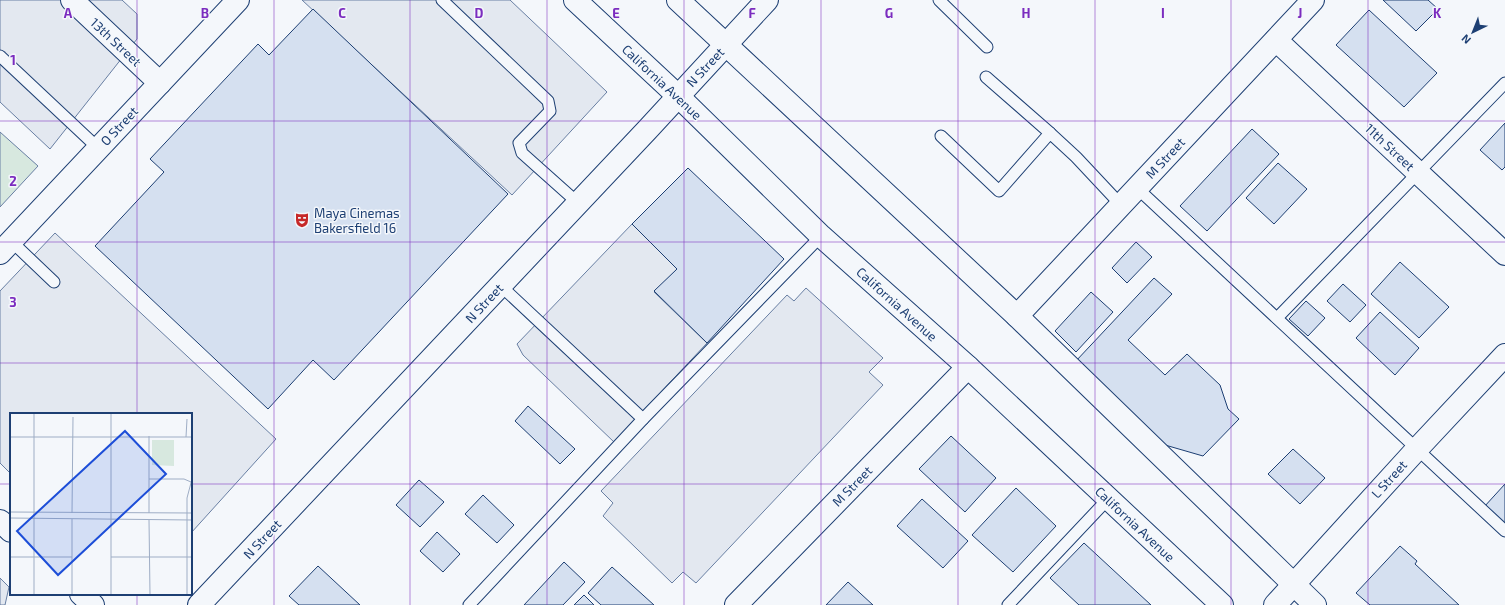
<svg xmlns="http://www.w3.org/2000/svg" width="1505" height="605" font-family="'Exo 2',sans-serif">
	<style>
		.green { fill: #d7e8df; stroke: #687fa3 }
		.parking { fill: #e3e8f0; stroke: #687fa3 }
		.building { fill: #d5e0f0; stroke: #1d3f73 }
		.lines { fill: none; stroke-linecap: round; stroke-linejoin: round }
		.service-casing { stroke: #1d3f73; stroke-width: 13 }
		.minor-casing { stroke: #1d3f73; stroke-width: 24 }
		.tertiary-casing { stroke: #1d3f73; stroke-width: 24 }
		.primary-casing { stroke: #1d3f73; stroke-width: 24 }
		.service { stroke: #f4f7fb; stroke-width: 11 }
		.minor { stroke: #f4f7fb; stroke-width: 22 }
		.tertiary { stroke: #f4f7fb; stroke-width: 22 }
		.primary { stroke: #f4f7fb; stroke-width: 22 }
		.grid { fill: none; stroke: #7b2cbf; stroke-width: 1; stroke-opacity: 0.55 }
		.labels { text-anchor: middle; stroke-width: 3; stroke-linejoin: round; paint-order: stroke }
		.street-label { font-size: 13px; fill: #1d3f73; stroke: #f4f7fb }
		.poi-label { font-size: 13px; fill: #1d3f73; stroke: #f4f7fb; text-anchor: start }
		.inset-road { fill: none; stroke: #9eadc5; stroke-width: 1 }
		.view { fill: #1d4ed8; fill-opacity: 0.15; stroke: #1d4ed8; stroke-width: 2 }
		.inset-edge { fill: none; stroke: #1d3f73; stroke-width: 2 }
		.grid-label { font-size: 13px; text-anchor: middle; font-weight: bold; fill: #7b2cbf; stroke: #f4f7fb; stroke-width: 3; stroke-linejoin: round; paint-order: stroke }
	</style>
	<rect width="100%" height="100%" fill="#f4f7fb"/>
	<polygon class="green" points="0,132 38,166 0,207"/>
	<g class="parking">
		<polygon points="0,0 122,0 137,14 137,39 50,149 0,102"/>
		<polygon points="302,0 510,0 607,92 512,195"/>
		<polygon points="632,224 677,269 654,292 707,343 614,442 523,355 517,344"/>
		<polygon points="55,233 276,439 191,533 191,414 11,414 11,474 0,463 0,291"/>
		<polygon points="806,288 883,358 869,372 883,385 696,583 683,572 672,583 603,516 613,503 601,491 787,295 794,301"/>
		<polygon points="0,578 9,587 5,605 0,605"/>
	</g>
	<g class="building">
		<polygon points="1383,0 1428,0 1438,9 1416,31"/>
		<polygon points="313,9 508,194 334,380 313,360 268,409 95,246 164,172 150,159 258,44 269,55"/>
		<polygon points="1369,10 1437,73 1404,107 1336,45"/>
		<polygon points="1505,123 1505,167 1502,170 1480,150"/>
		<polygon points="1252,129 1279,154 1207,231 1180,206"/>
		<polygon points="1278,163 1307,189 1274,224 1246,198"/>
		<polygon points="688,168 784,259 707,343 654,291 677,269 632,224"/>
		<polygon points="1136,242 1152,257 1127,283 1112,268"/>
		<polygon points="1400,262 1449,307 1419,338 1371,294"/>
		<polygon points="1154,278 1172,294 1128,340 1165,375 1187,354 1220,385 1228,409 1239,419 1203,456 1165,445 1075,362"/>
		<polygon points="1343,284 1366,305 1350,322 1327,301"/>
		<polygon points="1091,292 1113,312 1076,352 1055,331"/>
		<polygon points="1306,301 1325,318 1308,336 1289,319"/>
		<polygon points="1380,312 1419,348 1395,375 1356,338"/>
		<polygon points="528,406 575,449 560,464 515,421"/>
		<polygon points="951,436 996,478 965,512 919,469"/>
		<polygon points="1293,449 1325,478 1300,504 1268,474"/>
		<polygon points="419,480 444,502 420,527 396,505"/>
		<polygon points="1505,484 1505,527 1484,507"/>
		<polygon points="1016,488 1056,526 1013,572 972,535"/>
		<polygon points="483,495 514,525 497,543 465,514"/>
		<polygon points="922,499 968,541 943,568 897,526"/>
		<polygon points="437,532 460,554 443,572 420,551"/>
		<polygon points="1084,543 1151,605 1079,605 1050,578"/>
		<polygon points="1400,546 1417,561 1415,564 1459,605 1370,605 1356,593"/>
		<polygon points="564,562 585,582 563,605 524,605"/>
		<polygon points="318,566 360,605 299,605 289,596"/>
		<polygon points="612,567 654,605 601,605 588,593"/>
		<polygon points="848,582 873,605 826,605"/>
		<polygon points="584,595 594,605 574,605"/>
	</g>
	<g class="lines">
		<g class="service-casing">
			<g id="service">
				<polyline points="442,0 548,101 550,111 519,143 522,153 578,203"/>
				<polyline points="939,0 987,47"/>
				<polyline points="0,56 98,148"/>
				<polyline points="986,77 1050,133"/>
				<polyline points="941,136 999,191 1050,133 1076,157 1121,205"/>
				<polyline points="1137,188 1505,531"/>
				<polyline points="11,241 54,282"/>
				<polyline points="501,286 643,419"/>
				<polyline points="1277,318 1505,83"/>
				<polyline points="469,605 643,419 821,236"/>
				<polyline points="1008,605 1108,499"/>
			</g>
		</g>
		<g class="minor-casing">
			<g id="minor">
				<polyline points="72,0 160,83"/>
				<polyline points="1276,40 1505,254"/>
				<polyline points="0,253 238,0"/>
				<polyline points="1017,316 1313,0"/>
				<polyline points="0,521 11,531"/>
				<polyline points="81,594 93,605"/>
				<polyline points="199,605 648,129 767,0"/>
				<polyline points="736,605 968,367"/>
			</g>
		</g>
		<g class="tertiary-casing">
			<polyline id="tertiary" points="1275,605 1417,449 1505,355"/>
		</g>
		<g class="primary-casing">
			<g id="primary">
				<polyline points="575,0 678,96 821,236 968,367 1222,605"/>
				<polyline points="678,0 1017,316 1315,605"/>
			</g>
		</g>
		<use href="#service" class="service"/>
		<use href="#minor" class="minor"/>
		<use href="#tertiary" class="tertiary"/>
		<use href="#primary" class="primary"/>
	</g>
	<path class="grid" d="M137,0V414M274,0V605M410,0V605M547,0V605M684,0V605M821,0V605M958,0V605M1095,0V605M1231,0V605M1368,0V605M0,121H1505M0,242H1505M0,363H1505M0,484H11M191,484H1505M137,594V605"/>
	<defs>
		<g id="theatre-bare" transform="scale(1.2)"><path d="M-5-5.5Q0-4 5-5.5V0Q5 5 0 6Q-5 5-5 0ZM-3.3-2.5H-1v1.5H-3.3ZM1-2.5H3.3v1.5H1ZM-2.8 1Q0 5.5 2.8 1Z" fill="#c62828" stroke="#f4f7fb" stroke-width="2.5" paint-order="stroke"/></g>
	</defs>
	<g fill-rule="evenodd">
		<use href="#theatre-bare" x="302" y="220"/>
	</g>
	<g class="labels">
		<g class="street-label">
			<text transform="translate(116 42) rotate(43)" y="5">13th Street</text>
			<text transform="translate(705 67) rotate(-47)" y="5">N Street</text>
			<text transform="translate(662 82) rotate(43)" y="5">California Avenue</text>
			<text transform="translate(119 126) rotate(-47)" y="5">O Street</text>
			<text transform="translate(1390 147) rotate(43)" y="5">11th Street</text>
			<text transform="translate(1165 158) rotate(-47)" y="5">M Street</text>
			<text transform="translate(484 303) rotate(-47)" y="5">N Street</text>
			<text transform="translate(897 304) rotate(42)" y="5">California Avenue</text>
			<text transform="translate(1389 479) rotate(-48)" y="5">L Street</text>
			<text transform="translate(852 486) rotate(-46)" y="5">M Street</text>
			<text transform="translate(1135 524) rotate(43)" y="5">California Avenue</text>
			<text transform="translate(262 539) rotate(-47)" y="5">N Street</text>
		</g>
		<g class="poi-label">
			<text x="314" y="218">Maya Cinemas<tspan x="314" dy="15">Bakersfield 16</tspan></text>
		</g>
	</g>
	<g transform="translate(10 413)">
		<rect width="182" height="182" fill="#f4f7fb"/>
		<path d="M142,27H164V53L142,52Z" fill="#d7e8df"/>
		<path class="inset-road" d="M24,0V182M0,24H182M176,24L177,6M139,66H174L181,69M0,99L182,100M62,100L63,4M139,100V23M0,105L182,107M139,107L140,182M0,144H62M101,144H182M62,182V106M101,182V0M177,182V85L182,66"/>
		<path class="view" d="M115,18L156,61L48,162L7,118Z"/>
		<rect width="182" height="182" class="inset-edge"/>
	</g>
	<g class="grid-label">
		<text x="68" y="18">A</text>
		<text x="205" y="18">B</text>
		<text x="342" y="18">C</text>
		<text x="479" y="18">D</text>
		<text x="616" y="18">E</text>
		<text x="752" y="18">F</text>
		<text x="889" y="18">G</text>
		<text x="1026" y="18">H</text>
		<text x="1163" y="18">I</text>
		<text x="1300" y="18">J</text>
		<text x="1437" y="18">K</text>
		<text x="13" y="65">1</text>
		<text x="13" y="186">2</text>
		<text x="13" y="307">3</text>
	</g>
	<g transform="translate(1473 32) rotate(223)" stroke="#f4f7fb" stroke-width="3" paint-order="stroke">
	<path d="M0-3L7 15L0 10L-7 15Z" fill="#1d3f73"/>
	<text y="-6" font-size="11" font-weight="bold" text-anchor="middle" fill="#1d3f73">N</text>
	</g>
</svg>
